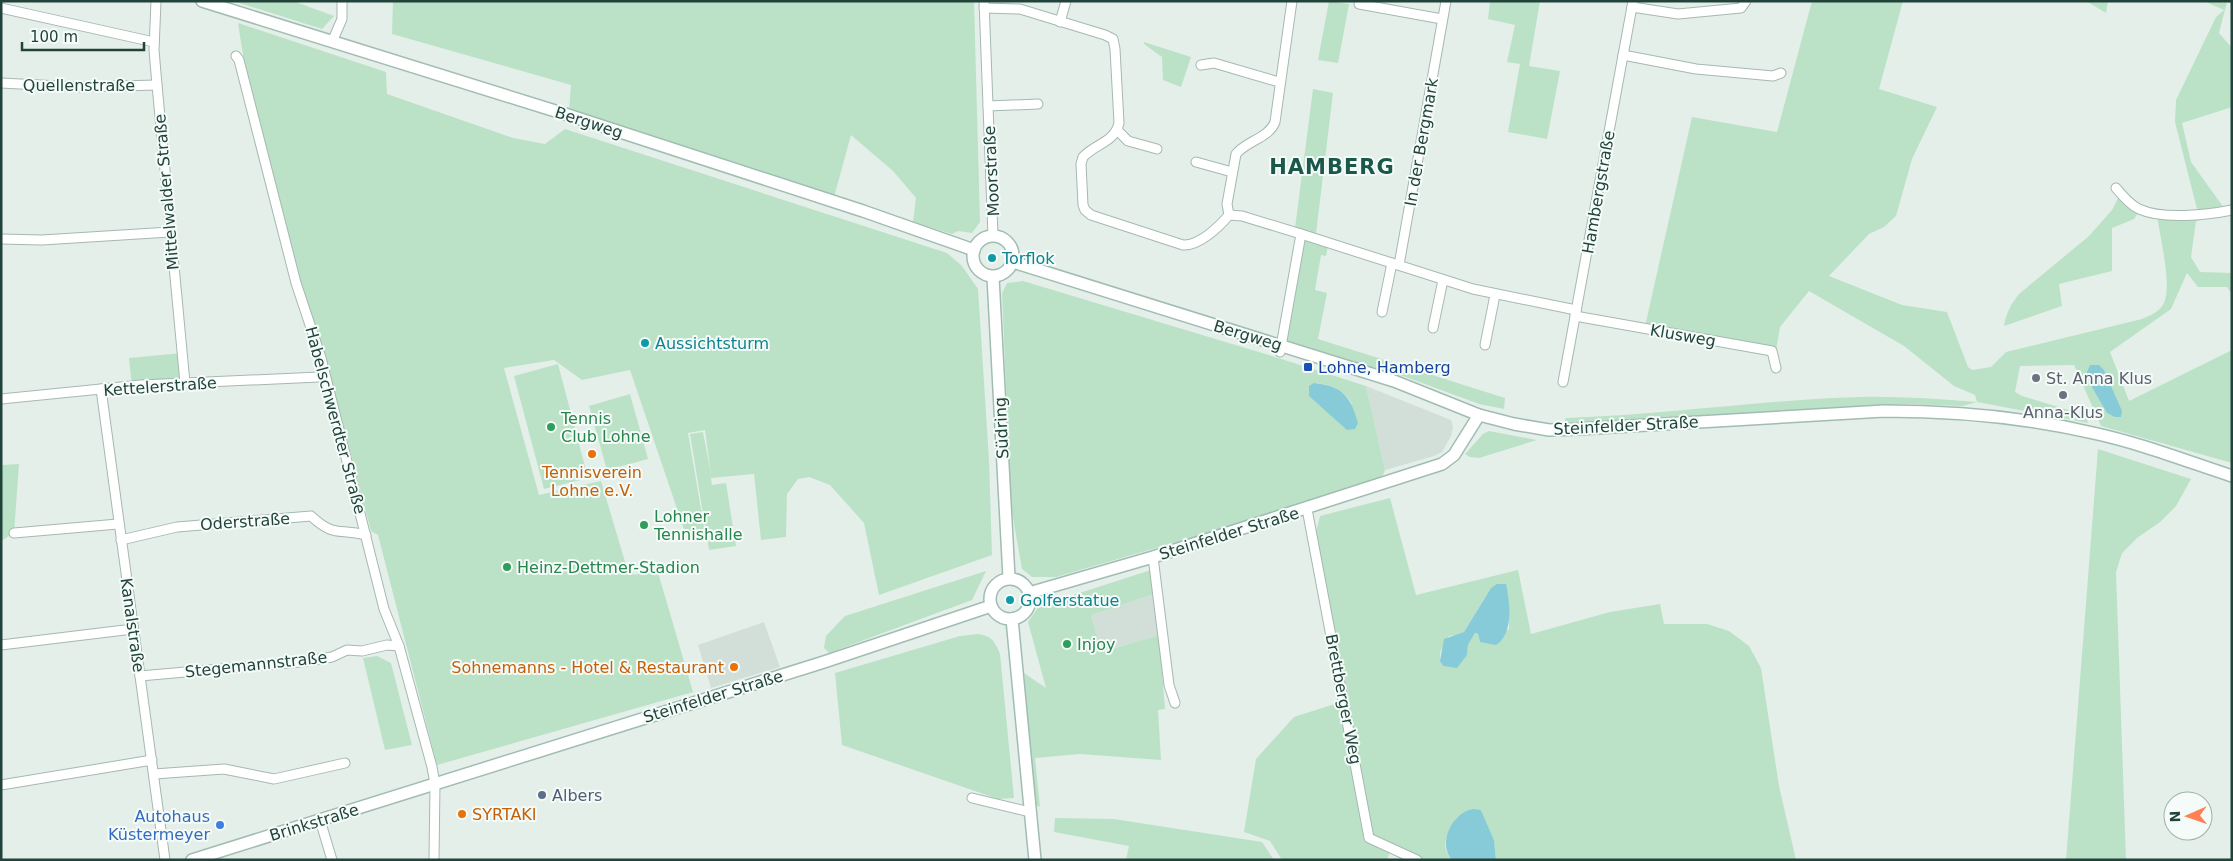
<svg xmlns="http://www.w3.org/2000/svg" width="2233" height="861" font-family="'DejaVu Sans',sans-serif">
	<style>
		.built { fill: #d2dfd9 }
		.green { fill: #bbe2c6; fill-rule: evenodd }
		.water { fill: #87cbd9 }
		.lines { fill: none; stroke-linecap: round; stroke-linejoin: round }
		.street-casing { stroke: #a6b8b2; stroke-width: 11 }
		.secondary-casing { stroke: #a1bcb3; stroke-width: 14 }
		.street { stroke: #fff; stroke-width: 9 }
		.secondary { stroke: #fff; stroke-width: 11 }
		.culture-dot { fill: #0f9aa8; stroke: #f5fbf8; stroke-width: 2 }
		.transit-dot { fill: #1a4fb4; stroke: #f5fbf8; stroke-width: 2 }
		.worship-dot { fill: #6b7280; stroke: #f5fbf8; stroke-width: 2 }
		.leisure-dot { fill: #2e9e5b; stroke: #f5fbf8; stroke-width: 2 }
		.food-dot { fill: #e8710a; stroke: #f5fbf8; stroke-width: 2 }
		.service-dot { fill: #5c6f8a; stroke: #f5fbf8; stroke-width: 2 }
		.shop-dot { fill: #3f7fe0; stroke: #f5fbf8; stroke-width: 2 }
		.labels { text-anchor: middle; stroke-width: 4; stroke-linejoin: round; paint-order: stroke }
		.street-label { font-size: 16px; fill: #21433b; stroke: #f5fbf8 }
		.culture-label { font-size: 16px; fill: #0d838f; stroke: #f5fbf8; text-anchor: start }
		.transit-label { font-size: 16px; fill: #164399; stroke: #f5fbf8; text-anchor: start }
		.worship-label { font-size: 16px; fill: #5b616d; stroke: #f5fbf8; text-anchor: start }
		.leisure-label { font-size: 16px; fill: #27864d; stroke: #f5fbf8; text-anchor: start }
		.food-label { font-size: 16px; fill: #c56008; stroke: #f5fbf8 }
		.service-label { font-size: 16px; fill: #4e5e75; stroke: #f5fbf8; text-anchor: start }
		.shop-label { font-size: 16px; fill: #366cbe; stroke: #f5fbf8; text-anchor: end }
		.district-label { font-size: 21px; font-weight: bold; letter-spacing: 1px; fill: #1a584a; stroke: #f5fbf8 }
	</style>
	<rect width="100%" height="100%" fill="#e4efea"/>
	<g class="built">
		<polygon points="1366,386 1451,420 1453,427 1451,436 1442,452 1434,456 1385,470"/>
		<polygon points="1154,594 1159,635 1102,652 1091,615"/>
		<polygon points="764,622 780,667 711,688 698,645"/>
	</g>
	<g class="green">
		<polygon points="233,1 293,1 334,16 322,29"/>
		<polygon points="393,1 974,1 980,222 972,233 958,231 952,234 913,222 916,198 893,171 851,135 834,197 569,111 571,85 392,34"/>
		<polygon points="1329,1 1349,4 1338,63 1318,60"/>
		<polygon points="1490,1 1540,1 1529,66 1560,71 1547,139 1508,132 1520,64 1507,62 1515,25 1488,19"/>
		<path d="M1812,1H1903L1879,89L1937,107L1912,159L1896,216L1884,227L1869,234L1829,276L1902,305L1947,312L1968,367L1972,370L1991,367L2006,352L2142,319C2151,315 2162,311 2165,300C2171,282 2160,236 2157,216L2185,218L2197,209L2175,122L2176,100L2216,17L2224,10L2204,1H2232V4L2227,2L2219,33L2232,48V107L2182,123L2191,162L2224,208L2223,215L2196,221L2191,257L2200,272L2232,273V294L2227,287H2198L2187,273L2171,309L2110,352L2129,401L2232,350V463L2101,426L2074,365L2020,366L2015,392L2022,396L2085,415L2088,423L1977,402L1962,406L1909,404L1644,422H1564L1566,418C1664,415 1761,400 1859,397C1898,396 1937,399 1977,402L1975,395L1954,386L1904,346L1809,291L1780,327L1776,350L1769,356L1644,331L1692,117L1777,132Z"/>
		<polygon points="2086,1 2108,1 2106,13"/>
		<polygon points="238,23 386,72 387,94 513,138 545,144 565,129 947,253 962,266 978,289 989,460 992,555 879,595 864,523 830,485 809,477 798,479 787,494 786,537 761,540 754,474 711,478 712,485 726,483 736,546 709,550 690,434 703,432 711,474 705,430 688,433 706,538 688,541 630,370 582,380 554,360 504,368 539,495 601,481 626,565 634,575 657,569 693,692 437,765 378,535 371,531 322,346 297,278 246,74"/>
		<polygon points="1144,42 1191,57 1181,87 1163,80 1162,57 1144,44"/>
		<polygon points="1313,89 1333,93 1315,242 1328,246 1326,256 1321,255 1315,290 1327,293 1318,339 1505,398 1504,409 1479,404 1403,376 1286,342 1305,233 1295,228"/>
		<path d="M2118,198L2138,213L2134,219L2112,228V271L2059,284L2062,306L2004,326C2006,313 2011,304 2019,294L2089,236L2112,210Z"/>
		<path d="M1023,281L1275,357L1366,386L1385,470L1381,480L1297,507L1056,577H1032L1022,569L1011,507L1002,293L1007,283ZM1314,383C1330,384 1344,389 1352,404Z"/>
		<polygon points="182,353 185,383 132,386 129,358"/>
		<polygon points="558,364 588,478 544,489 514,376"/>
		<polygon points="630,394 648,459 607,470 589,406"/>
		<polygon points="1489,431 1537,440 1479,458 1470,457 1465,454 1483,434"/>
		<polygon points="2098,449 2191,479 2176,506 2160,522 2137,538 2122,553 2116,572 2126,860 2066,860"/>
		<polygon points="19,464 14,533 1,541 1,465"/>
		<path d="M1390,498L1416,595L1518,570L1531,634L1610,612L1660,604L1664,624H1707L1729,631L1749,646L1761,668L1779,786L1796,860H1496L1494,840L1481,810L1457,817C1449,832 1438,845 1452,860H1424L1373,835L1316,532L1320,516ZM1491,588L1508,592L1509,629L1480,642L1478,634L1475,633L1468,645V649L1443,666C1436,654 1443,646 1449,636L1458,635L1464,632Z"/>
		<polygon points="1151,570 1154,594 1091,615 1102,652 1159,635 1165,709 1158,710 1161,760 1080,754 1035,758 1040,807 1035,805 1024,673 1046,688 1028,622 1039,606"/>
		<polygon points="986,571 972,600 829,653 824,648 826,636 845,616"/>
		<path d="M978,634C992,636 995,642 1000,654L1014,798L998,799L842,745L835,673L960,636Z"/>
		<polygon points="377,656 391,663 412,745 385,750 363,658"/>
		<polygon points="1341,702 1367,841 1390,851 1387,860 1282,860 1270,841 1244,832 1256,759 1294,717"/>
		<polygon points="1055,818 1114,819 1262,842 1274,860 1126,860 1129,846 1054,832"/>
	</g>
	<g class="water">
		<polygon points="2090,365 2099,365 2104,370 2122,411 2121,417 2115,417 2107,413 2089,382 2087,372"/>
		<path d="M1314,383C1343,386 1350,396 1358,423L1355,429L1347,430L1309,396V386Z"/>
		<path d="M1497,584H1506C1510,602 1514,634 1496,645L1480,642L1478,634L1475,633L1468,645L1467,655L1457,668L1443,666L1440,661L1444,639L1464,632L1491,588Z"/>
		<path d="M1473,809L1481,810L1494,840L1496,860H1452C1437,844 1452,812 1473,809Z"/>
	</g>
	<g class="lines">
		<g class="street-casing">
			<g id="street">
				<polyline points="156,1 154,50 157,85 185,383"/>
				<polyline points="984,1 993,236"/>
				<polyline points="1359,4 1442,19"/>
				<polyline points="1632,7 1678,14 1741,8 1746,1"/>
				<polyline points="1,8 154,42"/>
				<path d="M984,8L1020,9L1105,35L1113,39L1115,49L1119,123C1115,142 1095,144 1083,157L1081,164L1083,205L1085,210L1091,215L1183,245C1199,246 1219,227 1229,215L1242,216L1301,234L1280,352"/>
				<polyline points="1060,22 1066,1"/>
				<polyline points="332,42 342,19 342,1"/>
				<polyline points="1623,55 1696,69 1773,76 1781,73"/>
				<polyline points="236,56 239,60 296,283 321,358 384,609 399,646 432,767 435,784 434,860"/>
				<polyline points="1201,65 1214,63 1279,82"/>
				<polyline points="1,83 79,87 157,85"/>
				<polyline points="988,106 1038,104"/>
				<polyline points="1118,131 1128,141 1157,149"/>
				<polyline points="1196,162 1232,172"/>
				<path d="M2116,188C2122,195 2130,205 2139,209C2163,220 2207,215 2232,210"/>
				<path d="M1229,215L1227,204L1236,154C1246,141 1269,138 1275,122L1292,1"/>
				<polyline points="1301,234 1473,289 1576,310"/>
				<polyline points="1,239 42,240 170,232"/>
				<polyline points="1399,265 1446,1"/>
				<polyline points="1382,312 1392,263"/>
				<polyline points="1575,316 1772,351 1776,368"/>
				<polyline points="1433,328 1443,280"/>
				<polyline points="1485,345 1495,295"/>
				<polyline points="1563,382 1633,1"/>
				<polyline points="101,389 165,860"/>
				<polyline points="1,399 141,385 319,377"/>
				<polyline points="1307,509 1369,838 1417,860"/>
				<polyline points="14,533 118,524"/>
				<path d="M121,540L177,527L311,516C335,538 338,528 366,535"/>
				<polyline points="1153,557 1169,685 1175,703"/>
				<polyline points="1,645 133,629"/>
				<polyline points="140,676 300,662 332,657 347,650 362,651 387,645 399,646"/>
				<polyline points="154,774 224,769 274,779 345,763"/>
				<polyline points="1,785 152,760"/>
				<polyline points="972,798 1030,812"/>
				<polyline points="320,820 332,860"/>
			</g>
		</g>
		<g class="secondary-casing">
			<g id="secondary">
				<polyline points="202,1 565,114 863,211 974,250"/>
				<circle cx="993" cy="256" r="20"/>
				<path d="M1013,262L1394,381L1479,415L1514,424L1549,430L1579,429L1884,411C1955,411 2024,417 2093,433C2140,443 2186,461 2232,476"/>
				<polyline points="993,277 1009,578"/>
				<circle cx="1010" cy="599" r="20"/>
				<polyline points="1029,593 1153,557 1442,464 1454,455 1479,415"/>
				<polyline points="1012,619 1035,860"/>
				<polyline points="192,860 824,662 991,606"/>
			</g>
		</g>
		<use href="#street" class="street"/>
		<use href="#secondary" class="secondary"/>
	</g>
	<g class="culture-dot">
		<circle cx="992" cy="258" r="5"/>
		<circle cx="645" cy="343" r="5"/>
		<circle cx="1010" cy="600" r="5"/>
	</g>
	<rect class="transit-dot" x="1303" y="362" width="10" height="10" rx="2.5"/>
	<g class="worship-dot">
		<circle cx="2036" cy="378" r="5"/>
		<circle cx="2063" cy="395" r="5"/>
	</g>
	<g class="leisure-dot">
		<circle cx="551" cy="427" r="5"/>
		<circle cx="644" cy="525" r="5"/>
		<circle cx="507" cy="567" r="5"/>
		<circle cx="1067" cy="644" r="5"/>
	</g>
	<g class="food-dot">
		<circle cx="592" cy="454" r="5"/>
		<circle cx="734" cy="667" r="5"/>
		<circle cx="462" cy="814" r="5"/>
	</g>
	<circle class="service-dot" cx="542" cy="795" r="5"/>
	<circle class="shop-dot" cx="220" cy="825" r="5"/>
	<g class="labels">
		<g class="street-label">
			<text x="79" y="91">Quellenstraße</text>
			<text transform="translate(589 122) rotate(18)" y="6">Bergweg</text>
			<text transform="translate(1421 142) rotate(-80)" y="6">In der Bergmark</text>
			<text transform="translate(991 171) rotate(-93)" y="6">Moorstraße</text>
			<text transform="translate(166 192) rotate(-95)" y="6">Mittelwalder Straße</text>
			<text transform="translate(1598 192) rotate(-80)" y="6">Hambergstraße</text>
			<text transform="translate(1248 335) rotate(17)" y="6">Bergweg</text>
			<text transform="translate(1683 335) rotate(10)" y="6">Klusweg</text>
			<text transform="translate(160 386) rotate(-4)" y="6">Kettelerstraße</text>
			<text transform="translate(336 420) rotate(75)" y="6">Habelschwerdter Straße</text>
			<text transform="translate(1626 425) rotate(-3)" y="6">Steinfelder Straße</text>
			<text transform="translate(1001 428) rotate(-93)" y="6">Südring</text>
			<text transform="translate(245 521) rotate(-4)" y="6">Oderstraße</text>
			<text transform="translate(1229 533) rotate(-17)" y="6">Steinfelder Straße</text>
			<text transform="translate(133 625) rotate(82)" y="6">Kanalstraße</text>
			<text transform="translate(256 664) rotate(-6)" y="6">Stegemannstraße</text>
			<text transform="translate(713 696) rotate(-17)" y="6">Steinfelder Straße</text>
			<text transform="translate(1344 699) rotate(79)" y="6">Brettberger Weg</text>
			<text transform="translate(314 822) rotate(-17)" y="6">Brinkstraße</text>
		</g>
		<g class="culture-label">
			<text x="1002" y="264">Torflok</text>
			<text x="655" y="349">Aussichtsturm</text>
			<text x="1020" y="606">Golferstatue</text>
		</g>
		<g class="transit-label">
			<text x="1318" y="373">Lohne, Hamberg</text>
		</g>
		<g class="worship-label">
			<text x="2046" y="384">St. Anna Klus</text>
			<text x="2063" y="418" text-anchor="middle">Anna-Klus</text>
		</g>
		<g class="leisure-label">
			<text x="561" y="424">Tennis<tspan x="561" dy="18">Club Lohne</tspan></text>
			<text x="654" y="522">Lohner<tspan x="654" dy="18">Tennishalle</tspan></text>
			<text x="517" y="573">Heinz-Dettmer-Stadion</text>
			<text x="1077" y="650">Injoy</text>
		</g>
		<g class="food-label">
			<text x="592" y="478">Tennisverein<tspan x="592" dy="18">Lohne e.V.</tspan></text>
			<text x="724" y="673" text-anchor="end">Sohnemanns - Hotel &amp; Restaurant</text>
			<text x="472" y="820" text-anchor="start">SYRTAKI</text>
		</g>
		<g class="service-label">
			<text x="552" y="801">Albers</text>
		</g>
		<g class="shop-label">
			<text x="210" y="822">Autohaus<tspan x="210" dy="18">Küstermeyer</tspan></text>
		</g>
		<g class="district-label">
			<text x="1332" y="174">HAMBERG</text>
		</g>
	</g>
	<rect width="2233" height="861" fill="none" stroke="#21433b" stroke-width="5"/>
	<g transform="translate(2188 816) rotate(268)"><circle r="24" fill="#f5fbf8" stroke="#a0b1ac"/>
	<path d="M0-4L9 19L0 12L-9 19Z" fill="#ff8052"/>
	<text y="-8" font-size="14" font-weight="bold" text-anchor="middle" fill="#21433b">N</text>
	</g>
	<path d="M22 42v8h122v-8" fill="none" stroke="#21433b" stroke-width="2.5"/>
	<text x="30" y="42" font-size="15" fill="#21433b" stroke="#f5fbf8" stroke-width="4" paint-order="stroke">100 m</text>
</svg>
